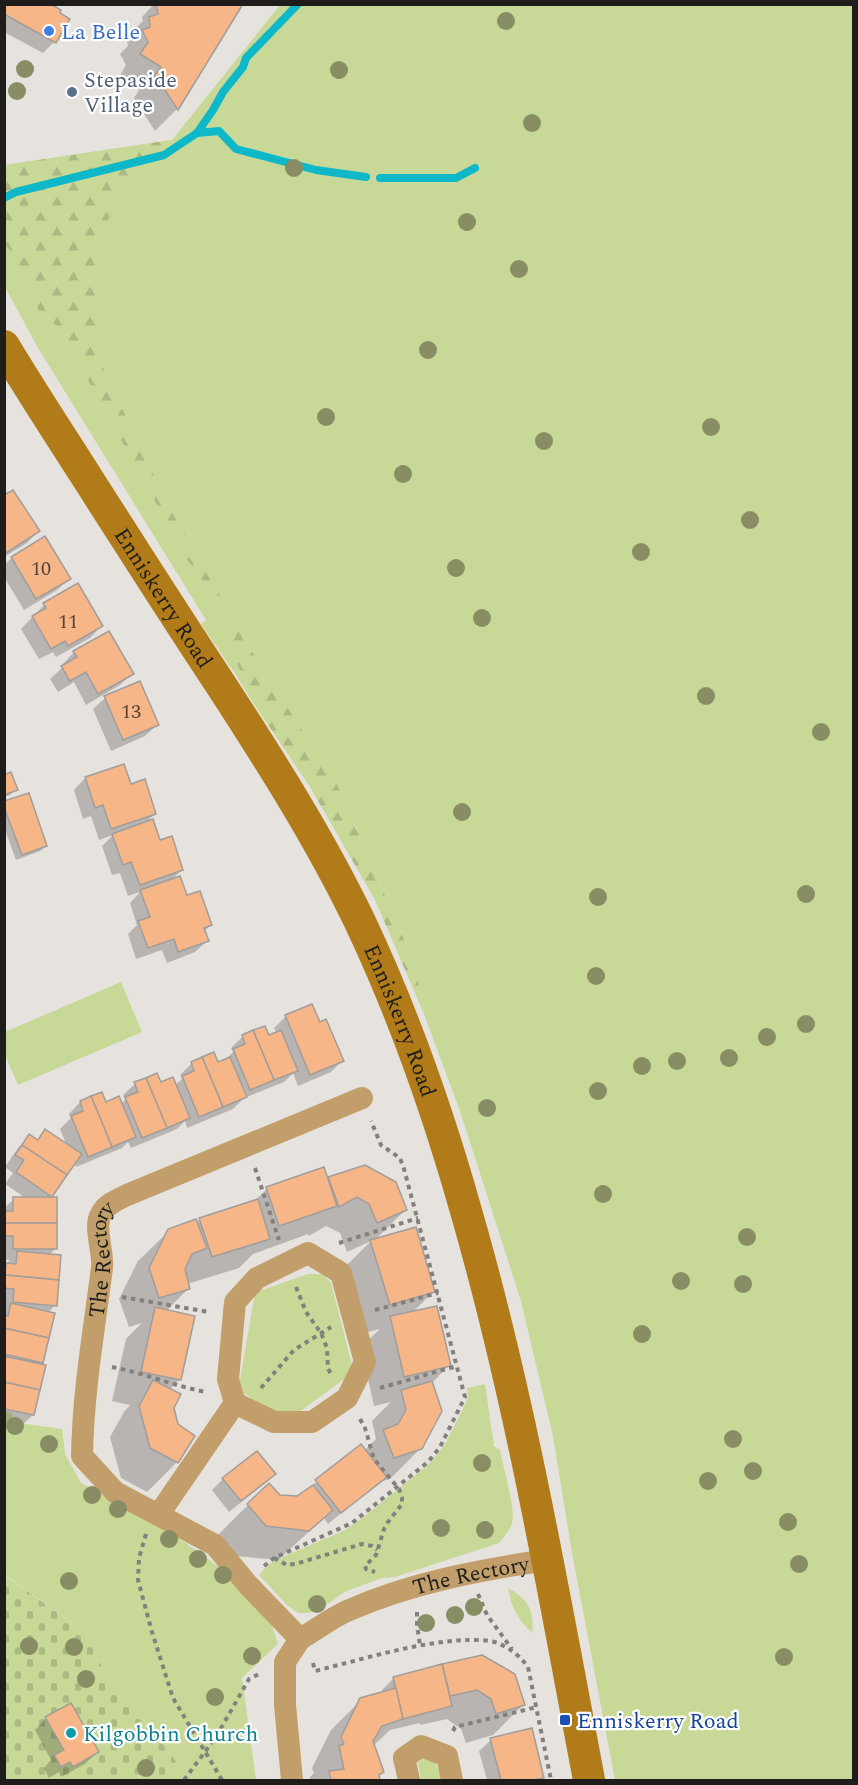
<svg xmlns="http://www.w3.org/2000/svg" width="858" height="1785" font-family="Spectral,serif">
	<style>
		.green { fill: #c8d997 }
		.forest { fill: url(#forest-firs) }
		.cemetery { fill: url(#cemetery-stones) }
		.shadow { fill: #0003 }
		.lines { fill: none; stroke-linecap: round; stroke-linejoin: round }
		.stream { stroke: #0fb8c9; stroke-width: 8 }
		.building { fill: #f7b688; stroke: #a19d9a; stroke-width: 1.5 }
		.path { stroke: #83817e; stroke-width: 4; stroke-dasharray: 4.5 4.5; stroke-linecap: butt }
		.street { stroke: #c29f6a; stroke-width: 22 }
		.secondary { stroke: #b07b18; stroke-width: 32 }
		.tree { fill: #888d64 }
		.shop-dot { fill: #3f7fe0; stroke: #fff; stroke-width: 2 }
		.service-dot { fill: #5c6f8a; stroke: #fff; stroke-width: 2 }
		.transit-dot { fill: #1a4fb4; stroke: #fff; stroke-width: 2 }
		.culture-dot { fill: #0f9aa8; stroke: #fff; stroke-width: 2 }
		.labels { text-anchor: middle; stroke-width: 4.5; stroke-linejoin: round; paint-order: stroke }
		.number-label { font-size: 20px; fill: #544337 }
		.shop-label { font-size: 22px; fill: #366cbe; stroke: #fff; text-anchor: start }
		.service-label { font-size: 22px; fill: #4e5e75; stroke: #fff; text-anchor: start }
		.street-label { font-size: 22px; fill: #1e1d1c; stroke: #fff }
		.transit-label { font-size: 22px; fill: #164399; stroke: #fff; text-anchor: start }
		.culture-label { font-size: 22px; fill: #0d838f; stroke: #fff; text-anchor: start }
	</style>
	<defs>
		<pattern id="forest-firs" width="22" height="20" patternUnits="userSpaceOnUse" patternTransform="scale(1.5)"><rect width="22" height="20" fill="#c8d997"/><path d="M5 1l3.5 6h-7zM16 11l3.5 6h-7z" fill="#abba82"/></pattern>
		<pattern id="cemetery-stones" width="16" height="16" patternUnits="userSpaceOnUse" patternTransform="scale(1.5)"><rect width="16" height="16" fill="#c8d997"/><path d="M2 7V4a2 2 0 0 1 4 0v3zM10 15v-3a2 2 0 0 1 4 0v3z" fill="#abba82"/></pattern>
	</defs>
	<rect width="100%" height="100%" fill="#e6e2de"/>
	<g class="green">
		<polygon points="280,5 853,5 853,1780 615,1780 572,1553 553,1436 521,1301 460,1111 424,1014 415,965 339,788 256,658 231,615 229,642 250,698 234,672 201,624 206,620 38,348 5,287 4,165 172,140"/>
		<polygon points="121,982 142,1032 18,1085 5,1055 5,1032"/>
		<polygon points="308,1274 323,1274 331,1283 352,1365 347,1377 295,1415 267,1410 244,1393 240,1380 254,1298 259,1291"/>
		<path d="M485,1384L494,1446L500,1450C503,1467 516,1508 512,1523C510,1530 504,1537 499,1543L395,1577L382,1578L344,1592L331,1602L309,1613H298L287,1605L259,1575L267,1566L274,1561L345,1530L361,1519L428,1465L444,1446L459,1417L468,1398L467,1388Z"/>
		<polygon points="5,1411 12,1413 12,1422 62,1429 65,1454 81,1483 162,1526 233,1577 272,1625 278,1644 242,1678 256,1780 168,1780 178,1764 95,1657 98,1641 5,1575"/>
		<path d="M508,1588C527,1598 535,1611 532,1633C518,1620 511,1607 508,1588Z"/>
		<polygon points="425,1757 434,1759 442,1780 421,1780 418,1763"/>
	</g>
	<polygon class="forest" points="172,140 140,163 121,189 104,230 97,285 96,353 167,504 256,658 339,788 415,965 424,1014 375,900 310,787 250,698 229,642 230,619 194,568 182,554 156,503 58,326 41,316 19,263 5,244 5,165"/>
	<polygon class="cemetery" points="4,1575 98,1641 95,1657 178,1764 168,1780 5,1780"/>
	<g class="shadow">
		<polygon points="4,4 54,42 43,53 4,32"/>
		<polygon points="154,4 242,4 177,109 155,131 134,98 139,90 119,77 126,65 120,54 128,46 127,41 136,33 135,29 143,21 142,17"/>
		<polygon points="4,497 38,531 27,543 4,557"/>
		<polygon points="45,538 69,579 57,590 24,610 4,577 4,565 12,558"/>
		<polygon points="44,605 101,626 90,638 56,657 53,652 39,659 21,629"/>
		<polygon points="74,652 132,673 120,685 86,705 74,682 58,692 50,679 64,666 63,664"/>
		<polygon points="139,683 157,725 145,736 111,751 93,709 105,698"/>
		<polygon points="123,766 130,786 155,814 144,824 182,870 171,880 210,925 204,932 207,941 195,952 167,963 162,950 136,959 128,934 137,925 130,903 140,892 128,896 120,873 112,875 102,846 113,835 99,840 91,816 83,819 74,790 85,778"/>
		<polygon points="4,776 16,789 10,795 4,797"/>
		<polygon points="4,803 46,846 40,851 16,860 4,827"/>
		<polygon points="286,1016 319,1024 342,1061 331,1072 298,1086 293,1073 284,1082 244,1098 233,1109 187,1128 185,1121 177,1129 131,1148 128,1142 122,1148 76,1167 74,1162 48,1199 56,1248 49,1255 55,1305 48,1313 42,1362 39,1365 33,1415 21,1426 4,1422 4,1266 10,1260 4,1260 4,1208 14,1199 27,1199 5,1184 13,1173 5,1167 18,1148 29,1136 36,1141 46,1131 67,1146 60,1129 71,1118 69,1114 80,1102 121,1104 125,1100 123,1095 135,1084 175,1085 182,1079 180,1075 192,1063 217,1064 224,1061 233,1052 231,1048 243,1036 268,1037 277,1033 274,1028"/>
		<polygon points="365,1166 405,1210 374,1241 433,1292 412,1313 449,1365 431,1384 421,1448 390,1479 379,1482 328,1524 324,1518 278,1560 236,1556 218,1535 248,1505 280,1496 297,1498 361,1446 364,1451 376,1439 372,1421 391,1402 374,1406 361,1347 380,1329 360,1334 341,1271 371,1241 347,1252 340,1233 326,1226 309,1236 308,1234 253,1254 239,1268 187,1284 189,1288 166,1311 179,1380 169,1390 177,1462 147,1492 121,1478 110,1437 124,1412 130,1405 112,1401 126,1339 142,1323 129,1327 119,1299 138,1261 169,1231 196,1223 200,1219 253,1202 267,1189 326,1179"/>
		<polygon points="274,1474 262,1485 229,1512 212,1490 223,1479"/>
		<polygon points="481,1656 523,1705 493,1735 466,1743 461,1729 447,1719 420,1725 420,1723 390,1730 373,1746 379,1780 310,1780 310,1777 314,1773 312,1768 331,1730 361,1700 383,1693 382,1690 394,1678"/>
		<polygon points="46,1718 97,1752 85,1764 61,1777 59,1772 49,1778 44,1768 51,1760 35,1730"/>
		<polygon points="491,1740 543,1777 539,1780 487,1780 479,1751"/>
	</g>
	<g class="lines">
		<g class="stream">
			<polyline points="197,133 213,110 223,92 243,67 246,58 298,4"/>
			<polyline points="380,178 456,178 475,168"/>
			<polyline points="4,198 16,192 164,155 197,133 219,131 236,149 316,170 366,177"/>
		</g>
	</g>
	<g class="building">
		<polygon points="4,4 51,4 61,10 60,13 70,19 56,43 4,14"/>
		<polygon points="243,4 178,110 155,75 161,67 140,54 148,42 142,30 150,27 149,17 158,14 156,5"/>
		<polygon points="13,490 40,531 6,553 4,550 4,495"/>
		<polygon points="45,536 71,579 36,599 11,557"/>
		<polygon points="78,583 103,626 68,646 65,641 51,649 32,616 46,608 43,603"/>
		<polygon points="109,631 134,674 98,694 86,672 70,681 61,666 77,657 73,651"/>
		<polygon points="140,681 159,725 123,740 104,696"/>
		<polygon points="124,764 131,784 145,779 156,814 111,829 103,805 95,808 85,777"/>
		<polygon points="11,772 18,790 4,795 4,775"/>
		<polygon points="29,793 47,846 22,855 4,807 4,801"/>
		<polygon points="153,819 160,840 172,836 183,870 140,885 131,862 123,865 112,834"/>
		<polygon points="180,876 187,895 200,891 212,925 204,928 209,941 178,952 174,939 148,948 138,921 150,917 140,890"/>
		<polygon points="312,1004 320,1022 326,1019 344,1061 310,1075 285,1015"/>
		<polygon points="265,1026 269,1035 281,1030 298,1071 274,1080 253,1030"/>
		<polygon points="253,1030 274,1080 250,1090 233,1049 245,1044 242,1035"/>
		<polygon points="214,1052 218,1062 230,1057 247,1097 223,1107 202,1057"/>
		<polygon points="202,1057 223,1107 199,1117 182,1076 194,1071 191,1062"/>
		<polygon points="157,1073 161,1082 173,1077 190,1118 167,1128 146,1078"/>
		<polygon points="146,1078 167,1128 142,1138 125,1097 138,1092 134,1082"/>
		<polygon points="102,1092 106,1102 119,1096 136,1137 112,1147 91,1096"/>
		<polygon points="91,1096 112,1147 88,1157 71,1116 83,1111 80,1101"/>
		<polygon points="45,1129 82,1154 67,1175 22,1145 29,1134 38,1140"/>
		<polygon points="22,1145 67,1175 52,1197 16,1172 24,1160 15,1155"/>
		<polygon points="365,1165 396,1182 407,1210 377,1223 369,1204 357,1197 339,1207 328,1177"/>
		<polygon points="324,1167 337,1206 279,1226 266,1187"/>
		<polygon points="13,1197 57,1197 57,1223 4,1223 4,1211 13,1211"/>
		<polygon points="258,1199 270,1239 212,1257 199,1218"/>
		<polygon points="196,1219 207,1248 192,1254 185,1269 190,1289 159,1298 149,1268 168,1229"/>
		<polygon points="4,1223 57,1223 57,1249 13,1249 13,1236 4,1236"/>
		<polygon points="416,1227 435,1292 390,1305 370,1240"/>
		<polygon points="17,1251 61,1255 59,1280 5,1275 6,1263 16,1264"/>
		<polygon points="5,1275 59,1280 57,1306 13,1302 14,1289 4,1288"/>
		<polygon points="11,1303 55,1313 49,1338 4,1328 4,1315 8,1316"/>
		<polygon points="437,1306 451,1366 404,1377 390,1316"/>
		<polygon points="155,1307 195,1316 181,1380 141,1372"/>
		<polygon points="4,1328 49,1338 43,1363 4,1354"/>
		<polygon points="4,1356 46,1365 40,1390 4,1382"/>
		<polygon points="153,1380 181,1394 174,1408 178,1424 195,1436 178,1463 150,1448 139,1406"/>
		<polygon points="432,1381 442,1411 422,1449 394,1458 383,1430 398,1424 406,1410 401,1390"/>
		<polygon points="4,1382 40,1390 34,1415 4,1409"/>
		<polygon points="361,1444 387,1477 341,1513 315,1480"/>
		<polygon points="257,1451 276,1474 241,1501 222,1478"/>
		<polygon points="269,1483 280,1495 297,1496 313,1485 333,1510 309,1531 266,1526 247,1504"/>
		<polygon points="482,1655 515,1674 525,1705 496,1714 491,1699 477,1690 450,1696 442,1664"/>
		<polygon points="442,1664 452,1706 403,1719 393,1677"/>
		<polygon points="396,1688 403,1719 382,1726 373,1741 384,1772 379,1775 380,1780 331,1780 329,1771 344,1769 339,1746 344,1744 341,1737 360,1698"/>
		<polygon points="71,1703 99,1752 73,1767 70,1762 61,1767 54,1755 64,1750 45,1717"/>
		<polygon points="532,1728 544,1778 532,1780 501,1780 490,1738"/>
	</g>
	<g class="lines">
		<g class="path">
			<polyline points="255,1168 279,1240"/>
			<polyline points="339,1243 418,1218"/>
			<polyline points="296,1287 306,1312 321,1333 327,1348 328,1369 332,1375"/>
			<polyline points="122,1297 209,1312"/>
			<polyline points="375,1310 438,1293"/>
			<path d="M112,1367C144,1373 174,1386 206,1392"/>
			<polyline points="261,1388 294,1350 331,1327"/>
			<polyline points="380,1388 457,1366"/>
			<polyline points="360,1419 365,1428 374,1459 399,1489 402,1498 402,1504 388,1522 384,1529 376,1555 365,1566 366,1569 375,1572"/>
			<polyline points="146,1534 139,1558 138,1580 152,1632 173,1698 222,1780"/>
			<polyline points="274,1558 287,1565 295,1564 362,1544 372,1546 377,1550"/>
			<polyline points="264,1566 274,1558 352,1523 428,1462 440,1447 465,1397 404,1169 400,1158 381,1145 371,1121"/>
			<polyline points="478,1594 487,1615 512,1649"/>
			<polyline points="417,1612 417,1625 420,1645"/>
			<path d="M313,1663L315,1671C364,1659 413,1643 464,1640C475,1640 489,1639 500,1644C511,1649 521,1657 528,1667L551,1780"/>
			<polyline points="453,1731 455,1727 537,1707"/>
			<polyline points="184,1780 216,1737 249,1679 261,1673"/>
		</g>
		<g class="street">
			<polygon points="308,1253 341,1273 365,1362 347,1398 312,1422 274,1422 235,1403 228,1379 235,1302 257,1278"/>
			<polyline points="159,1514 235,1403"/>
			<path id="s1" d="M300,1639C316,1630 331,1618 347,1611C410,1583 479,1570 547,1560"/>
			<path id="s2" d="M292,1780L285,1705V1662L300,1639L248,1585L215,1545L115,1492L82,1456C83,1393 94,1330 102,1268C104,1252 93,1227 101,1214C106,1204 117,1200 127,1195L362,1098"/>
			<polyline points="409,1780 404,1758 421,1746 447,1756 452,1780"/>
		</g>
		<path class="secondary" id="s3" d="M4,346C31,391 60,435 88,479C132,548 176,617 221,685C271,762 320,839 360,922C404,1015 438,1112 466,1211C520,1398 553,1589 589,1780"/>
	</g>
	<g class="tree">
		<circle cx="506" cy="21" r="9"/>
		<circle cx="25" cy="69" r="9"/>
		<circle cx="339" cy="70" r="9"/>
		<circle cx="17" cy="91" r="9"/>
		<circle cx="532" cy="123" r="9"/>
		<circle cx="294" cy="168" r="9"/>
		<circle cx="467" cy="222" r="9"/>
		<circle cx="519" cy="269" r="9"/>
		<circle cx="428" cy="350" r="9"/>
		<circle cx="326" cy="417" r="9"/>
		<circle cx="711" cy="427" r="9"/>
		<circle cx="544" cy="441" r="9"/>
		<circle cx="403" cy="474" r="9"/>
		<circle cx="750" cy="520" r="9"/>
		<circle cx="641" cy="552" r="9"/>
		<circle cx="456" cy="568" r="9"/>
		<circle cx="482" cy="618" r="9"/>
		<circle cx="706" cy="696" r="9"/>
		<circle cx="821" cy="732" r="9"/>
		<circle cx="462" cy="812" r="9"/>
		<circle cx="806" cy="894" r="9"/>
		<circle cx="598" cy="897" r="9"/>
		<circle cx="596" cy="976" r="9"/>
		<circle cx="806" cy="1024" r="9"/>
		<circle cx="767" cy="1037" r="9"/>
		<circle cx="729" cy="1058" r="9"/>
		<circle cx="677" cy="1061" r="9"/>
		<circle cx="642" cy="1066" r="9"/>
		<circle cx="598" cy="1091" r="9"/>
		<circle cx="487" cy="1108" r="9"/>
		<circle cx="603" cy="1194" r="9"/>
		<circle cx="747" cy="1237" r="9"/>
		<circle cx="681" cy="1281" r="9"/>
		<circle cx="743" cy="1284" r="9"/>
		<circle cx="642" cy="1334" r="9"/>
		<circle cx="15" cy="1426" r="9"/>
		<circle cx="733" cy="1439" r="9"/>
		<circle cx="49" cy="1444" r="9"/>
		<circle cx="482" cy="1463" r="9"/>
		<circle cx="753" cy="1471" r="9"/>
		<circle cx="708" cy="1481" r="9"/>
		<circle cx="92" cy="1495" r="9"/>
		<circle cx="118" cy="1509" r="9"/>
		<circle cx="788" cy="1522" r="9"/>
		<circle cx="441" cy="1528" r="9"/>
		<circle cx="485" cy="1530" r="9"/>
		<circle cx="169" cy="1539" r="9"/>
		<circle cx="198" cy="1559" r="9"/>
		<circle cx="799" cy="1564" r="9"/>
		<circle cx="223" cy="1575" r="9"/>
		<circle cx="69" cy="1581" r="9"/>
		<circle cx="317" cy="1604" r="9"/>
		<circle cx="474" cy="1607" r="9"/>
		<circle cx="455" cy="1615" r="9"/>
		<circle cx="426" cy="1623" r="9"/>
		<circle cx="29" cy="1646" r="9"/>
		<circle cx="74" cy="1647" r="9"/>
		<circle cx="252" cy="1656" r="9"/>
		<circle cx="784" cy="1657" r="9"/>
		<circle cx="86" cy="1679" r="9"/>
		<circle cx="215" cy="1697" r="9"/>
		<circle cx="146" cy="1768" r="9"/>
	</g>
	<circle class="shop-dot" cx="49" cy="31" r="6"/>
	<circle class="service-dot" cx="72" cy="92" r="6"/>
	<rect class="transit-dot" x="559" y="1714" width="12" height="12" rx="3"/>
	<circle class="culture-dot" cx="71" cy="1733" r="6"/>
	<g class="labels">
		<g class="number-label">
			<text x="41" y="575">10</text>
			<text x="68" y="628">11</text>
			<text x="131" y="718">13</text>
		</g>
		<g class="shop-label">
			<text x="61" y="39">La Belle</text>
		</g>
		<g class="service-label">
			<text x="84" y="87">Stepaside<tspan x="84" dy="25">Village</tspan></text>
		</g>
		<g class="street-label">
			<text dy="8" stroke="none"><textPath href="#s3" startOffset="298">Enniskerry Road</textPath></text>
			<text dy="8" stroke="none"><textPath href="#s3" startOffset="784">Enniskerry Road</textPath></text>
			<text dy="8" stroke="none"><textPath href="#s2" startOffset="633">The Rectory</textPath></text>
			<text dy="8" stroke="none"><textPath href="#s1" startOffset="184">The Rectory</textPath></text>
		</g>
		<g class="transit-label">
			<text x="577" y="1728">Enniskerry Road</text>
		</g>
		<g class="culture-label">
			<text x="83" y="1741">Kilgobbin Church</text>
		</g>
	</g>
	<rect width="858" height="1785" fill="none" stroke="#1e1d1c" stroke-width="12"/>
</svg>
